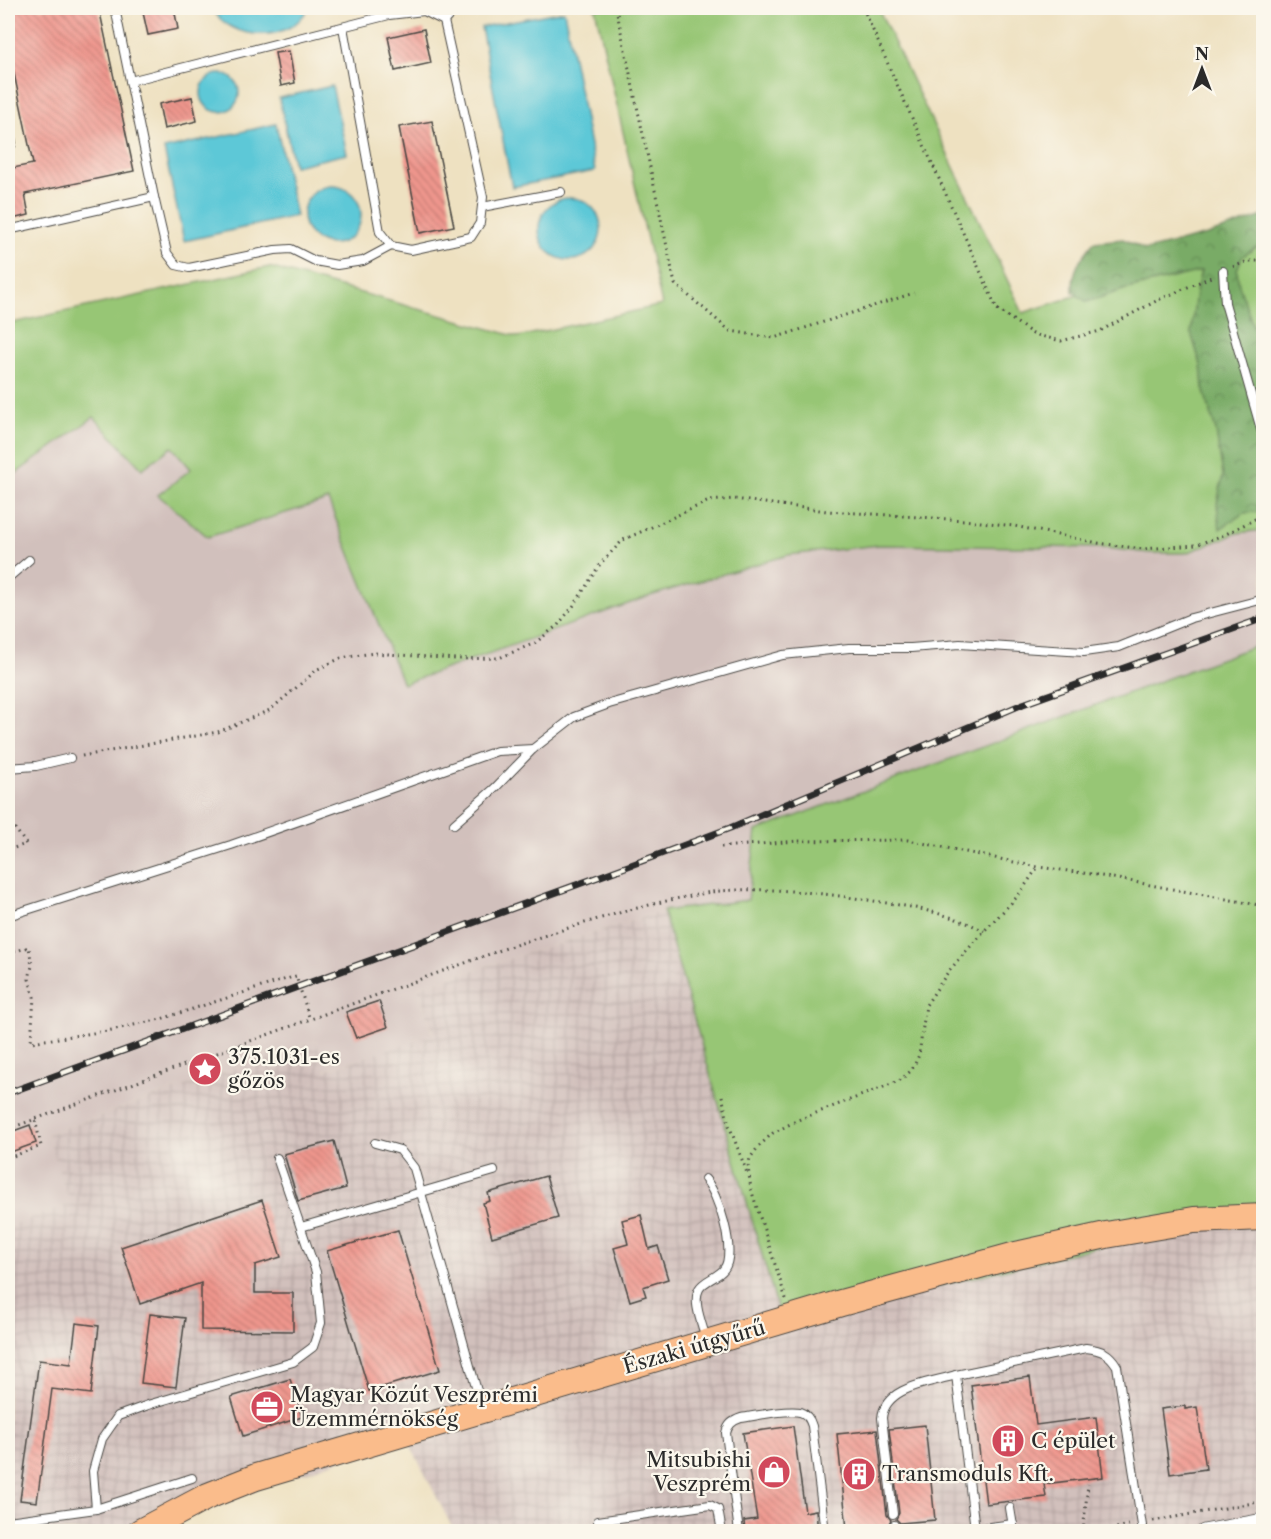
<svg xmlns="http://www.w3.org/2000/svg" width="1271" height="1539" font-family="'Libre Caslon Text',serif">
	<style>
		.industrial { fill: url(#industrial-grid) }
		.railway { fill: #d1c0bc }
		.green { fill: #97c675; stroke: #617850; stroke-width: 1.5 }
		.forest { fill: url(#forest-crowns); stroke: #526b48; stroke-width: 1.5 }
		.water { fill: #5dc8d7; stroke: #447a81; stroke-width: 1.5 }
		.building { fill: url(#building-back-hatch) }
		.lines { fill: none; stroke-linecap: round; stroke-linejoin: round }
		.lane-casing { stroke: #484642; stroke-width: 10 }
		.street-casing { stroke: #484642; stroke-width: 17 }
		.primary-casing { stroke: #484642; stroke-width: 28 }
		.path { stroke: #484642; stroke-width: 3; stroke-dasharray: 1.5 4.5; stroke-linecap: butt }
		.lane { stroke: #fff; stroke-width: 8 }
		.street { stroke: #fff; stroke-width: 15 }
		.primary { stroke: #fabc8b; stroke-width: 26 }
		.rail-casing { stroke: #2b2b2b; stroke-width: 7 }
		.rail { stroke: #fbf7ec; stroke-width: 4.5; stroke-dasharray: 14; stroke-linecap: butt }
		.labels { text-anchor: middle; stroke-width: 4.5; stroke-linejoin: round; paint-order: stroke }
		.poi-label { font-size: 21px; fill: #2b2b2b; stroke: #fbf7ec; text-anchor: start }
		.street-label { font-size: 21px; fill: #2b2b2b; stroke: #fbf7ec }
	</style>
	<defs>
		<pattern id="industrial-grid" width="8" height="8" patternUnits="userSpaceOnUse" patternTransform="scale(1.5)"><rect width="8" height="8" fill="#d1c0bc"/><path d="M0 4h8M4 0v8" fill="none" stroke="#b4a5a2"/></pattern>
		<pattern id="forest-crowns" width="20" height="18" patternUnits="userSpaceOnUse" patternTransform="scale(1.5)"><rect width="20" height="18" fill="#79ab66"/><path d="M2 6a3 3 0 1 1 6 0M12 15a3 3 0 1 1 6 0" fill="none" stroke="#638b54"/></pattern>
		<pattern id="building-back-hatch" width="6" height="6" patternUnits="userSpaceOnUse" patternTransform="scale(1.5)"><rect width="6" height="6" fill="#ef968d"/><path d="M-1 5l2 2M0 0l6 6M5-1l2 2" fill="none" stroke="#c27b73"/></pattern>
	</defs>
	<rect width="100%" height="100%" fill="#fbf7ec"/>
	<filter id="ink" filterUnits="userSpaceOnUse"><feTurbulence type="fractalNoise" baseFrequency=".0167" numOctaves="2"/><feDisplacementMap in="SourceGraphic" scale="12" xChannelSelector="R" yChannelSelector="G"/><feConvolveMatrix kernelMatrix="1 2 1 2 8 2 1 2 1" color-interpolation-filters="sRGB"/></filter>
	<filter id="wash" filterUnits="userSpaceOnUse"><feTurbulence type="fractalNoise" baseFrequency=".008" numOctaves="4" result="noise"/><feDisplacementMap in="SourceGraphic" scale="24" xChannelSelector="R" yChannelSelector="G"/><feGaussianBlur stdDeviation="1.35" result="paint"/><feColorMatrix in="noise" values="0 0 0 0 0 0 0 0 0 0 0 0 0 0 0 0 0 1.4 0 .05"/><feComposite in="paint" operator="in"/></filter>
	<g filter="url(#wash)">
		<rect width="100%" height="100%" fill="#eee1c1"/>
		<polygon class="industrial" points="663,911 782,1324 1015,1257 1263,1220 1263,1531 454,1531 406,1437 137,1531 8,1532 8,1226 69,1204 47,1134 316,1040 326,1070 433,1034 418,987"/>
		<polygon class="railway" points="94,417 142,469 171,446 191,469 159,494 208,537 328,500 404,684 653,595 788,555 879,545 1105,548 1150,553 1186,553 1237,533 1263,530 1263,643 756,831 748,900 663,911 418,987 433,1035 325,1070 316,1040 47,1134 70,1204 8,1226 8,479"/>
		<g class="green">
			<polygon points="595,8 878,8 1023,313 1263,234 1263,530 1237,533 1186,553 1150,553 1105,548 879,545 788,555 653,595 403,684 328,500 208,537 158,495 191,469 172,447 142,469 94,417 8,479 8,324 269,267 518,337 662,305"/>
			<polygon points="1263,643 1263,1220 1195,1223 782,1324 663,911 748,900 756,831"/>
		</g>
		<path class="forest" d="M1263,216V245L1255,248L1242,257L1237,270L1239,285L1263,355V511L1244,513L1220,529L1217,504L1223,475L1219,451L1216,431L1203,388L1201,365L1191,333L1196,291L1201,271L1123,290L1087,302L1073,292C1072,269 1080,260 1094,242L1123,239L1146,250L1207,235Z"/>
		<g class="water">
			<path d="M212,8H308C291,44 230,42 212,8Z"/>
			<polygon points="564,11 595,171 512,187 481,27"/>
			<circle cx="220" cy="93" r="19"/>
			<polygon points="332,86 347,154 294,166 279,98"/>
			<polygon points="276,124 296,216 184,241 164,149"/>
			<circle cx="332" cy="215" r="29"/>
			<circle cx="570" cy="229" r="31"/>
		</g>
		<g id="blocks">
			<g class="building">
				<polygon points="8,8 99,8 134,171 25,194 29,215 8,220 8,169 33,164 8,45"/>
				<polygon points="142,8 174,8 178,29 148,35"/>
				<polygon points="424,29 431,63 395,71 388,37"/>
				<polygon points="289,51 295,83 281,86 275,53"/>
				<polygon points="192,97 197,121 164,129 159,104"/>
				<polygon points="432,121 454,226 420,233 399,127"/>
				<polygon points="379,1001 388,1027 356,1038 346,1012"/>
				<polygon points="30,1125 36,1143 8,1153 8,1133"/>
				<polygon points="334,1141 346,1188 298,1201 284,1154"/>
				<polygon points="546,1176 558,1218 492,1237 483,1203 490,1201 488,1193"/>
				<polygon points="262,1200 281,1257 255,1265 255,1293 293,1293 293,1331 201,1330 201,1283 140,1304 121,1247"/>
				<polygon points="641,1215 649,1249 658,1246 668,1279 643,1287 646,1296 630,1301 614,1248 628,1244 622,1220"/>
				<polygon points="398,1230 440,1370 369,1391 327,1251"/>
				<polygon points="150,1314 185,1318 176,1387 141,1383"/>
				<polygon points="76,1323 99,1326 91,1394 52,1389 37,1502 20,1500 39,1360 71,1364"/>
				<polygon points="1030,1377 1036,1425 1096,1417 1103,1477 1044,1484 1046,1497 986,1504 971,1385"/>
				<polygon points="290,1379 302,1417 243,1436 231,1397"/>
				<polygon points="1185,1406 1185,1409 1197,1407 1206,1469 1170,1474 1161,1409"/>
				<polygon points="925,1425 935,1520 900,1523 896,1519 899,1513 889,1429"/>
				<polygon points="793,1426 805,1512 816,1510 817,1522 814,1532 745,1532 744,1521 757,1519 743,1433"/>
				<polygon points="877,1430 887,1515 891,1520 888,1525 847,1529 837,1434"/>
			</g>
		</g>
	</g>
	<g filter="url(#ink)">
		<use href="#blocks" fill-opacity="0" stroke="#484642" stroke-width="1.5"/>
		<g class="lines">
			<g class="lane-casing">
				<g id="lane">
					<polyline points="444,21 453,12 473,8"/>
					<polyline points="130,81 389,15 424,11 444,21 483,197 480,223 471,237 411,250 391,246 380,232 343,27"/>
					<polyline points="8,119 12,144 8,149"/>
					<polyline points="154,197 167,253 176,265 189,268 275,250 291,249 315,261 337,265 363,261 391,246"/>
					<polyline points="482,207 561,192"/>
					<polyline points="8,230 154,197 115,8"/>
					<polyline points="1223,271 1225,303 1264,440"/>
					<polyline points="8,578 29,560"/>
					<polyline points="8,768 36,766 70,758"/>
					<polyline points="454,824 495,788 533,749 574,717 609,704 783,655 849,648 911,648 960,644 1084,652 1119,647 1191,618 1264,599"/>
					<polyline points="11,915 231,845 497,751 533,749"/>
					<polyline points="375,1143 400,1150 414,1168 481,1405"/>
					<path d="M705,1179C718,1193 737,1252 724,1269C717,1278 704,1280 699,1289C692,1302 703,1326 706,1339"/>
					<polyline points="301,1227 494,1171"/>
					<polyline points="1010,1508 1014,1532"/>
					<polyline points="96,1509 93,1471 102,1439 118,1416 151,1404 293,1362 313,1347 321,1323 316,1272 277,1158"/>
					<path d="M893,1514L882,1418C885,1386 930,1383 956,1375"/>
					<polyline points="8,1521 96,1509 192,1478"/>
					<polyline points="598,1521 710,1505 718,1509 722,1532"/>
					<path d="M1013,1524L975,1529L956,1375L1086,1348C1102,1350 1109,1353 1117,1366L1143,1532"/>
					<polyline points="894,1525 895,1532"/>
					<path d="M739,1532L726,1433C728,1425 732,1421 741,1418C756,1416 785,1409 800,1412C807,1414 810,1419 812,1426L825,1532"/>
				</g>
			</g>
			<g class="street-casing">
				<polyline id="street" points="1204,1532 1264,1521"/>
			</g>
			<g class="primary-casing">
				<polyline id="primary" points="140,1532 208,1496 256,1477 841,1303 1016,1255 1106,1235 1194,1220 1264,1217"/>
			</g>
			<g class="path">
				<polyline points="616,8 675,284 730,331 774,338 914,293"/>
				<polyline points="863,8 997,309 1033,334 1061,341 1100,331 1158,300 1211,277"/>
				<polyline points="1233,267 1248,261 1264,261"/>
				<polyline points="82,756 218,732 270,710 318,669 341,658 374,653 456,659 499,658 535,643 558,625 575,604 600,564 623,540 709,501 734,499 827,511 964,520 1014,526 1098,543 1143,549 1196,545 1226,534 1255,519 1264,519"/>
				<polyline points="8,818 26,844 8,850"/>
				<polyline points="721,847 798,841 908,840 1038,867 1091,874 1264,906"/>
				<polyline points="8,936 13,952 29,947 32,966 29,979 34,997 31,1042 107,1031 161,1019 296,976 310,1020"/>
				<polyline points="722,1096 729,1125 747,1173"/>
				<path d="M8,1129L509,947C565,929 622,910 680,898C693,896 707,892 720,891C772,887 823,893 874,901C909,906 953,914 984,931"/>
				<polyline points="8,1158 41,1146 35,1119"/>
				<polyline points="786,1299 751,1189 748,1167 750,1158 759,1146 773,1133 798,1120 899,1081 912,1070 919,1055 926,1005 948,972 984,931 1017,897 1038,867"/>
				<polyline points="1153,1521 1264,1501"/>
				<polyline points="1083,1532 1088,1484"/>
				<polyline points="1099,1532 1129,1525"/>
			</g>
			<use href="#lane" class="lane"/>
			<use href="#street" class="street"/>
			<use href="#primary" class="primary"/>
			<g class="rail-casing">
				<polyline id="rail" points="8,1093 650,858 730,828 1023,704 1264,618"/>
			</g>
			<use href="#rail" class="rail"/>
		</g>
	</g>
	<defs>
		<g id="sight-disc" transform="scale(1.725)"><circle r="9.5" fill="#d1495b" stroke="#fbf7ec"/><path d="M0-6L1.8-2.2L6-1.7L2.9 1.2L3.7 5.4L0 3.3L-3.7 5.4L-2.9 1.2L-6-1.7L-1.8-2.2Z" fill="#fff"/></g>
		<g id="office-disc" transform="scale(1.725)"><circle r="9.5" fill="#d1495b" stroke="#fbf7ec"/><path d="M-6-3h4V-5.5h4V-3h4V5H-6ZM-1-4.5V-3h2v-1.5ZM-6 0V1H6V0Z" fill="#fff"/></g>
		<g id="building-disc" transform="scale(1.725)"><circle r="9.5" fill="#d1495b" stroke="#fbf7ec"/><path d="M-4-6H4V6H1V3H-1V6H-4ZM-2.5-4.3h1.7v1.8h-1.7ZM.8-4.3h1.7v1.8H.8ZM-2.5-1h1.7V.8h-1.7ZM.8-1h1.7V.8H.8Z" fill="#fff"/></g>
		<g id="shop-disc" transform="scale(1.725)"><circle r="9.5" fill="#d1495b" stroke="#fbf7ec"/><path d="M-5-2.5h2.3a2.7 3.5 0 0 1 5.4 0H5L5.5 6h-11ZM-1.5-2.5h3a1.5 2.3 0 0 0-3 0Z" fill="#fff"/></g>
	</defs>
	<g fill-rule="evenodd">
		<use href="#sight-disc" x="205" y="1069"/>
		<use href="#office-disc" x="267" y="1407"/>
		<use href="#building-disc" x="1008" y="1441"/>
		<use href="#shop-disc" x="774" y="1472"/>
		<use href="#building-disc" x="859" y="1474"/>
	</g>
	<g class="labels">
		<g class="poi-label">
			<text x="228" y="1064">375.1031-es<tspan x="228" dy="24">gőzös</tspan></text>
			<text x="290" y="1402">Magyar Közút Veszprémi<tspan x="290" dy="24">Üzemmérnökség</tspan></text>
			<text x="1031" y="1448">C épület</text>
			<text x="751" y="1467" text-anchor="end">Mitsubishi<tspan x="751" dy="24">Veszprém</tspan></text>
			<text x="882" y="1481">Transmoduls Kft.</text>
		</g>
		<g class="street-label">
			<text transform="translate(694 1347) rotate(-16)" y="7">Északi útgyűrű</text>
		</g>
	</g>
	<rect width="1271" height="1539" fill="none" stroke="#fbf7ec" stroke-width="30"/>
	<g transform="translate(1202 69)" stroke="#fbf7ec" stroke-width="4.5" paint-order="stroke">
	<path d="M0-4.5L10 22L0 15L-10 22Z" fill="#2b2b2b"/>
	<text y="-9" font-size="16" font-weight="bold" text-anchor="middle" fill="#2b2b2b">N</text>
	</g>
</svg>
